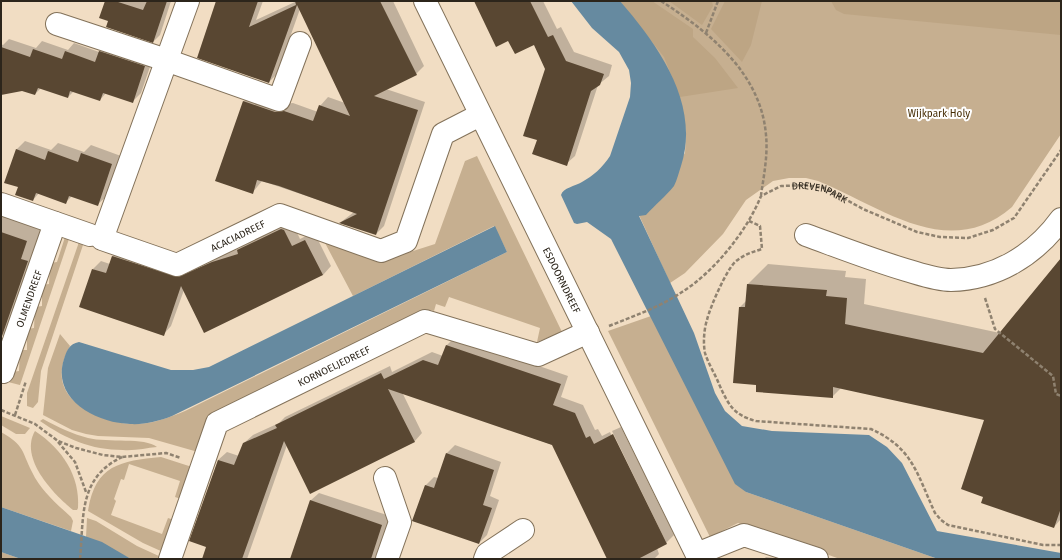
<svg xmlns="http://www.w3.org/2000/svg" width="1062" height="560" font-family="'Fira Sans',sans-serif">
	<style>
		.green { fill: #c6af90 }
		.forest { fill: #bda584 }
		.water { fill: #668aa0 }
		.shadow { fill: #0003 }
		.building { fill: #594732 }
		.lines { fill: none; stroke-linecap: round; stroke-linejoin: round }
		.street-casing { stroke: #83725a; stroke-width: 24 }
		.path { stroke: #8f8270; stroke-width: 2.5; stroke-dasharray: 4 2; stroke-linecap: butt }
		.street { stroke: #fff; stroke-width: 22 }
		.labels { text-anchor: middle; stroke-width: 4; stroke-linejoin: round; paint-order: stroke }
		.park-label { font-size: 10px; fill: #432a00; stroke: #fff }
		.street-label { font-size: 10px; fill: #2c251b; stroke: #fff }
	</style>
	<rect width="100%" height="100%" fill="#f1ddc3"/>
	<g class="green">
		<path d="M620,1H1061V134L1012,207C948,262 882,207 818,181L806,178H789L773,181L746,200L723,234L685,273L670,283L639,215L685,153L686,134L684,119Z"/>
		<path d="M477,156L562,332L537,342L540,328L449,297L445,307L436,304L434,311L431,310L210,417L198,452L149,438L98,436L86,434L72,430L43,415L48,368L60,334L70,346C51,381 66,403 101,416C111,420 120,424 131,424C150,425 168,418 185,411L507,252L494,226L353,296L324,241L385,260L435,244L465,161Z"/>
		<polygon points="65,237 69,239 20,385 8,382 12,372 19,371 20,350 27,350 27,329 34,328 35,307 42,306 42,285 49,284 50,263 57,262"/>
		<polygon points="79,242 84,242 41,371 38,402 33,408 27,406 27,393"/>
		<polygon points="651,316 746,492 938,559 840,559 738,523 710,537 608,331"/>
		<polygon points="1,416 30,428 25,434 16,434 1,425"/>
		<path d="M43,419C58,427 72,434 88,438C108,443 145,437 157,447C146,448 135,451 123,450C91,450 66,439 40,421Z"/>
		<path d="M35,431C62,449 80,475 78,508L77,510H73C53,494 19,458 35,431Z"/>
		<path d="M1,432C25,446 21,450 32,472C41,491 57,504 71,517L73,521L71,531L1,507Z"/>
		<path d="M161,457L192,467L181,499L175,497L180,481L129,464L124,480L121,479L114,499L116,501L111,515L162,534L168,518L174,520L163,552L143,543L88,511C95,465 120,461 161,457Z"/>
		<polygon points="87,518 96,521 137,546 161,557 161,559 131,559 86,537"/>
		<polygon points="1,552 21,559 1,559"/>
	</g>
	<g class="forest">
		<polygon points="620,1 652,1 693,29 693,37 715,58 738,88 680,97 664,57"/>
		<polygon points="669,1 712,1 713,6 702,25"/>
		<polygon points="725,1 762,1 751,45 742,62 711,29"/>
		<polygon points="831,1 1061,1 1061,35 844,14 836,10"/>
	</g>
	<g class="water">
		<path d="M571,1H620C658,45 701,104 681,166C679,172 677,180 674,186C666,196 655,205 646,215L639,216L694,333L715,393L725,411L742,426L772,431L869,435L887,447L902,463L937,531L1061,553V559H938L746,492L735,484L611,239L587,222L577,224L574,223L561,195C563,188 575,186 582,182C593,176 603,167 610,156L630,97L631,83L629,70L619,52L592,28Z"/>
		<path d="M495,226L507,252L172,416C159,421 144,425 130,424C96,423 51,399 64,359C67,350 69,344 79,342L171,370H193L209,367Z"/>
		<polygon points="1,507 102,542 131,559 21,559 1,552"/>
	</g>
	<g class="shadow">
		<polygon points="106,1 171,1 160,35 153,42 109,21"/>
		<polygon points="217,1 263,1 256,20 297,1 393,1 424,66 416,74 386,89 425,102 384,226 376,234 341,222 354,212 262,181 253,192 217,180 244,101 252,93 284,104 293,103 318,112 320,106 328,97 345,103 300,9 277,74 269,82"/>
		<polygon points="475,1 543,1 557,29 561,27 574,52 612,65 609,76 598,85 575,156 566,164 538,140 546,69 534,44 509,40"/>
		<polygon points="9,39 36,48 42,41 68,50 74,43 99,52 108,43 153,58 141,93 132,102 106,93 100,100 74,91 68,97 41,88 35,94 22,90 1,92 1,44 3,45"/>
		<polygon points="25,141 51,150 58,143 84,152 91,145 121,156 107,196 98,204 72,196 66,202 39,193 33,200 19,187 16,150"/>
		<polygon points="1,201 42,226 17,322 1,337"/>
		<polygon points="292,222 300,239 314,232 331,266 323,275 184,290 171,326 163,335 93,269 101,261 110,264 113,256 121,248 187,270 221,254 240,248 246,242"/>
		<polygon points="1061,260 1061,519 1054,527 985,496 985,419 841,388 832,397 757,384 740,307 747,300 748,284 768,264 846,271 845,277 866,279 864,304 1000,333"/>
		<polygon points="455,337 568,376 561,397 583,405 595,430 598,429 602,436 610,432 664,542 666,542 612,431 621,427 674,535 666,543 657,548 659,554 654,559 609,559 553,445 402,392 422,433 414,442 287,445 247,559 213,559 207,546 191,541 218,460 227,452 239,456 244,443 253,435 279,423 285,417 390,366 392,372 432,352 443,356 447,345"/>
		<polygon points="455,445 501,462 490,496 499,500 487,535 479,543 413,520 426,485 434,477 438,478 447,453"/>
		<polygon points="319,493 390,516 375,559 291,559 310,501"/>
		<polygon points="766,557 781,559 764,559"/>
	</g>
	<g class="building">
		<polygon points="105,1 115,1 143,10 147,1 167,1 153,43 106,27 108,21 99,18"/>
		<polygon points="216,1 258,1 249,27 296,5 295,1 380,1 417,75 374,96 418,110 376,235 339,223 357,214 279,186 257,180 253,194 215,181 243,101 275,112 284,111 313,121 319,105 350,116 297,5 269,83 197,58"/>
		<polygon points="474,1 530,1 548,37 553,35 566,61 604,74 600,85 591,91 567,166 532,154 537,140 523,136 545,69 534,45 515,54 508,41 496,47"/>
		<polygon points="1,47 30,57 33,49 62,59 65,51 95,62 99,51 145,66 133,103 103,93 100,101 70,91 68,98 38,88 35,95 22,91 1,95"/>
		<polygon points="16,149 45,160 48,151 78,162 81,153 112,164 98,206 69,196 66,204 36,193 33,201 15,195 18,187 4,183"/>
		<polygon points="281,229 284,230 292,246 305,240 323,275 204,333 181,286 164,336 79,307 92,269 106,273 112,256 178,277 212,262 238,254 237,250"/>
		<polygon points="1,232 27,241 21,259 28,261 2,336"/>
		<polygon points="1061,258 1061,508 1054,528 981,503 983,497 961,489 984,420 833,387 833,398 756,392 756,385 733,383 739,307 745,307 747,284 827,290 826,296 847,298 845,324 983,353"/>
		<polygon points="446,345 561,384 553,405 575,413 586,438 590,436 594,444 613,434 667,544 638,559 607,559 552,445 388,389 415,442 310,494 284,441 242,559 202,559 206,547 189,541 218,460 234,465 243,443 277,428 275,425 381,373 384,379 423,360 438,365"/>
		<polygon points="446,453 494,470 483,505 492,508 479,544 412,521 425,485 434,488"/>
		<polygon points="310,500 382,525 371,559 290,559"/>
	</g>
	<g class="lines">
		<g class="street-casing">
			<g id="street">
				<path id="s2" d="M188,1L102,239L177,265L280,215L381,251L406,241L443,134L480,115"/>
				<path id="s3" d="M425,1L699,559"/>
				<polyline points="57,24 166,60 279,100 300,43"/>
				<polyline points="1,204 90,235"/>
				<path d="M806,235C839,247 872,260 906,270C920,274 936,280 951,280C996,279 1035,255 1061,219"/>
				<path id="s4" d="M1,371L3,372L55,223"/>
				<polyline points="385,478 400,522 387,559"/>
				<polyline points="697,554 744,535 817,559"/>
				<path id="s5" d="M170,559L217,423L425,321L538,355L588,332"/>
				<polyline points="485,559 487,554 523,530"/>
			</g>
		</g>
		<g class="path">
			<path d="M661,1C709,32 761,73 766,135C768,154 764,175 761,195"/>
			<polyline points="706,33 718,1"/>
			<path d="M749,221L760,226L762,249C752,252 743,255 735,262C726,271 710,307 707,320C704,329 703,343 705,353C708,363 715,374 719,384C728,404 733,415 756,421L871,429C913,448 917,474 935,513L941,520L948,525L1043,545H1061"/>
			<polyline points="985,298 995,329 1053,376 1056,394 1061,396"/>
			<path id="s1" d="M609,326C634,316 660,307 682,292C714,272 747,231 761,196L781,186L805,185L825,188L863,209L917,232L940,237L968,238L993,230L1014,218L1061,150"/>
			<polyline points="1,410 35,424 58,441 76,448 103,455 122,457 166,453 181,458"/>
			<polyline points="15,415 26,381"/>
			<polyline points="58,442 75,462 86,492"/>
			<path d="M80,559C84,517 78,478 122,457"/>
		</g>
		<use href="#street" class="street"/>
	</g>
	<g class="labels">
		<g class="park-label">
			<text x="939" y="117">Wijkpark Holy</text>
		</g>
		<g class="street-label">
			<text dy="4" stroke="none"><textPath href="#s1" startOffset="269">DREVENPARK</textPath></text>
			<text dy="4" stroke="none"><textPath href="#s2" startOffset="400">ACACIADREEF</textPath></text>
			<text dy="4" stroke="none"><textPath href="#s3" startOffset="311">ESDOORNDREEF</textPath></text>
			<text dy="4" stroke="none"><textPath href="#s4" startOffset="80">OLMENDREEF</textPath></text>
			<text dy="4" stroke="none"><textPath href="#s5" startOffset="274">KORNOELJEDREEF</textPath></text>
		</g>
	</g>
	<rect width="1062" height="560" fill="none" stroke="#2c251b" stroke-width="4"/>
</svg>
